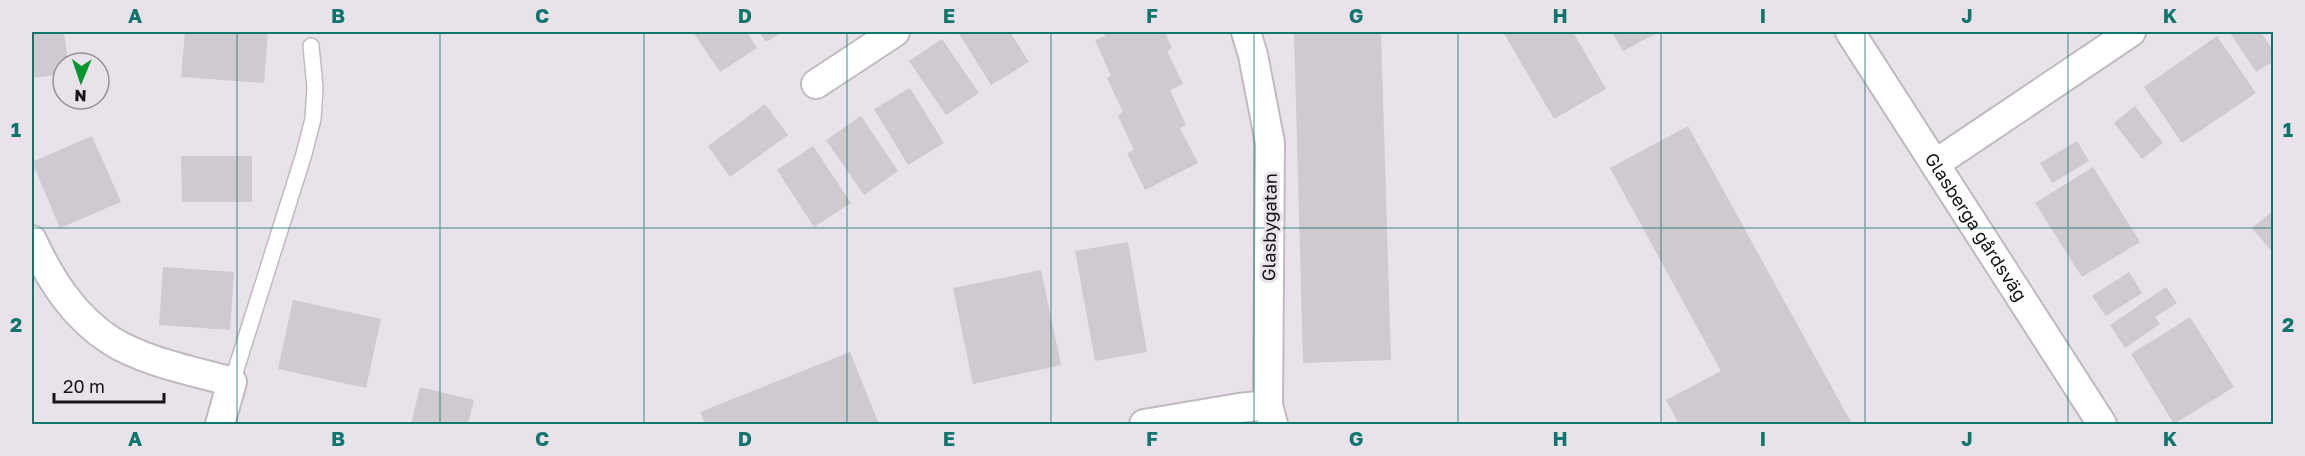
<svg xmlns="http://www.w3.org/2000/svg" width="2305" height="456" font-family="'Golos Text',sans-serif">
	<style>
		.building { fill: #d0c9d0 }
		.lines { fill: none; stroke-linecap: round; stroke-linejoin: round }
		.service-casing { stroke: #c1bac1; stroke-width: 18 }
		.minor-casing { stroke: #c1bac1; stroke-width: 32 }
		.service { stroke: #fff; stroke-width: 15 }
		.minor { stroke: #fff; stroke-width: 28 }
		.grid { fill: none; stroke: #0f766e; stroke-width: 1.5; stroke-opacity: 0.55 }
		.labels { text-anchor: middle; stroke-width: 6; stroke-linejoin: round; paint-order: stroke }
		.street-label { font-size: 18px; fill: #171417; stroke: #eae2ea }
		.neatline { fill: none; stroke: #0f766e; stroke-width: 2 }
		.grid-label { font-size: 20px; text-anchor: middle; font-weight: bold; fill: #0f766e }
	</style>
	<rect width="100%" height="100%" fill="#eae2ea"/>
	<g class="building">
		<polygon points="32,32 64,32 68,63 63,63 63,74 32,78"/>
		<polygon points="185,32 268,32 264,83 181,77"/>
		<polygon points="693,32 747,32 757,48 720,72"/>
		<polygon points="759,32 783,32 766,42"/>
		<polygon points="958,32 1010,32 1029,62 991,85"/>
		<polygon points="1103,32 1165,32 1172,48 1167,51 1183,84 1170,90 1186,125 1180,128 1198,163 1145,190 1127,153 1134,150 1118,116 1123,112 1107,78 1111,76 1095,40 1106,36"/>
		<polygon points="1294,32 1381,32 1391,360 1303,363"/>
		<polygon points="1503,32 1573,32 1606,89 1554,119"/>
		<polygon points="1612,32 1659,32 1623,51"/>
		<polygon points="2233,32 2260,32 2274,51 2274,61 2256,72 2230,33"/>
		<polygon points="2217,36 2256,93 2182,143 2144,87"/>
		<polygon points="942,39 979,93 946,115 909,61"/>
		<polygon points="910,88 944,143 908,165 874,109"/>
		<polygon points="765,104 788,135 730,177 708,146"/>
		<polygon points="2135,106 2163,143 2142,159 2114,123"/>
		<polygon points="861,116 898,171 864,195 826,140"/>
		<polygon points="1688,126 1852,424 1679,424 1666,400 1721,371 1610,168"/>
		<polygon points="92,136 121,202 60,228 32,162"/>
		<polygon points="2077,141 2089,161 2052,183 2040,163"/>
		<polygon points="813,146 851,203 814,227 777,170"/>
		<polygon points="181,156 252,156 252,202 182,202"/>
		<polygon points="2093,167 2140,242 2082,277 2035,203"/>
		<polygon points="2274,210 2274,254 2252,228"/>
		<polygon points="1128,242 1147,352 1095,361 1075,251"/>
		<polygon points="163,267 234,272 230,330 159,325"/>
		<polygon points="1041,270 1061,365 973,384 953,288"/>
		<polygon points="2129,272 2142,293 2106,316 2092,296"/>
		<polygon points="2166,287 2177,303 2155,317 2160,324 2125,348 2110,325"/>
		<polygon points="293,300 381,319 366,388 278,369"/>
		<polygon points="2190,317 2234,387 2174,424 2131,354"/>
		<polygon points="850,352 879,424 705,424 700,412"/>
		<polygon points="420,387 474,400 468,424 411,424"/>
	</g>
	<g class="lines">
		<g class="service-casing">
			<polyline id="service" points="232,382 304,154 313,119 315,87 311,46"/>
		</g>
		<g class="minor-casing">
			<g id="minor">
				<polyline points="1246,32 1253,55 1270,143 1268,405 1273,424"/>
				<path id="s1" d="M1850,32L2102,424"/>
				<polyline points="816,84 895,32"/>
				<polyline points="1935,164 2131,32"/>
				<path d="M32,240C50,279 73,316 110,340C144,362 194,371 232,382L220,424"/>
				<polyline points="1144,424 1239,408 1268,405"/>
			</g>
		</g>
		<use href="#service" class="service"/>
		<use href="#minor" class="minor"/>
	</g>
	<path class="grid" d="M237,32V424M440,32V424M644,32V424M847,32V424M1051,32V424M1254,32V424M1458,32V424M1661,32V424M1865,32V424M2068,32V424M32,228H2274"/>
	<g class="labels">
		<g class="street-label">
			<text transform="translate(1270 227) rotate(-89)" y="6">Glasbygatan</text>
			<text dy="6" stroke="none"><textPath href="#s1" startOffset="232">Glasberga gårdsväg</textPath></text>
		</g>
	</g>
	<rect width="2305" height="456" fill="none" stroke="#eae2ea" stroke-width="66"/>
	<g transform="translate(81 81) rotate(182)"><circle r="28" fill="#eae2ea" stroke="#969096" stroke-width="1.5"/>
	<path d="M0-4.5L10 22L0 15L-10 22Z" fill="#03972e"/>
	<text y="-9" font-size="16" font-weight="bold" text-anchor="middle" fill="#171417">N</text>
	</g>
	<path d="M54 393v9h110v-9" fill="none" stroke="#171417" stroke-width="3"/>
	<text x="63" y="393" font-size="18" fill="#171417" stroke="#eae2ea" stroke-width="4.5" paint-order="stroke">20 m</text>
	<rect x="33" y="33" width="2239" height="390" class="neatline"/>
	<g class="grid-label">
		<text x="135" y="23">A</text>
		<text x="338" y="23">B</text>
		<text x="542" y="23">C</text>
		<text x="745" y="23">D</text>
		<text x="949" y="23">E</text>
		<text x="1152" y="23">F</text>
		<text x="1356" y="23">G</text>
		<text x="1560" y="23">H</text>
		<text x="1763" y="23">I</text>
		<text x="1967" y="23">J</text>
		<text x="2170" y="23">K</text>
		<text x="16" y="137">1</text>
		<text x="2288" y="137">1</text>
		<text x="16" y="332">2</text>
		<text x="2288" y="332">2</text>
		<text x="135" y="446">A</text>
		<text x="338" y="446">B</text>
		<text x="542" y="446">C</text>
		<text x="745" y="446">D</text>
		<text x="949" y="446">E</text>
		<text x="1152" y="446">F</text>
		<text x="1356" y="446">G</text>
		<text x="1560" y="446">H</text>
		<text x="1763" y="446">I</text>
		<text x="1967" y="446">J</text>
		<text x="2170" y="446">K</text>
	</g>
</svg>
